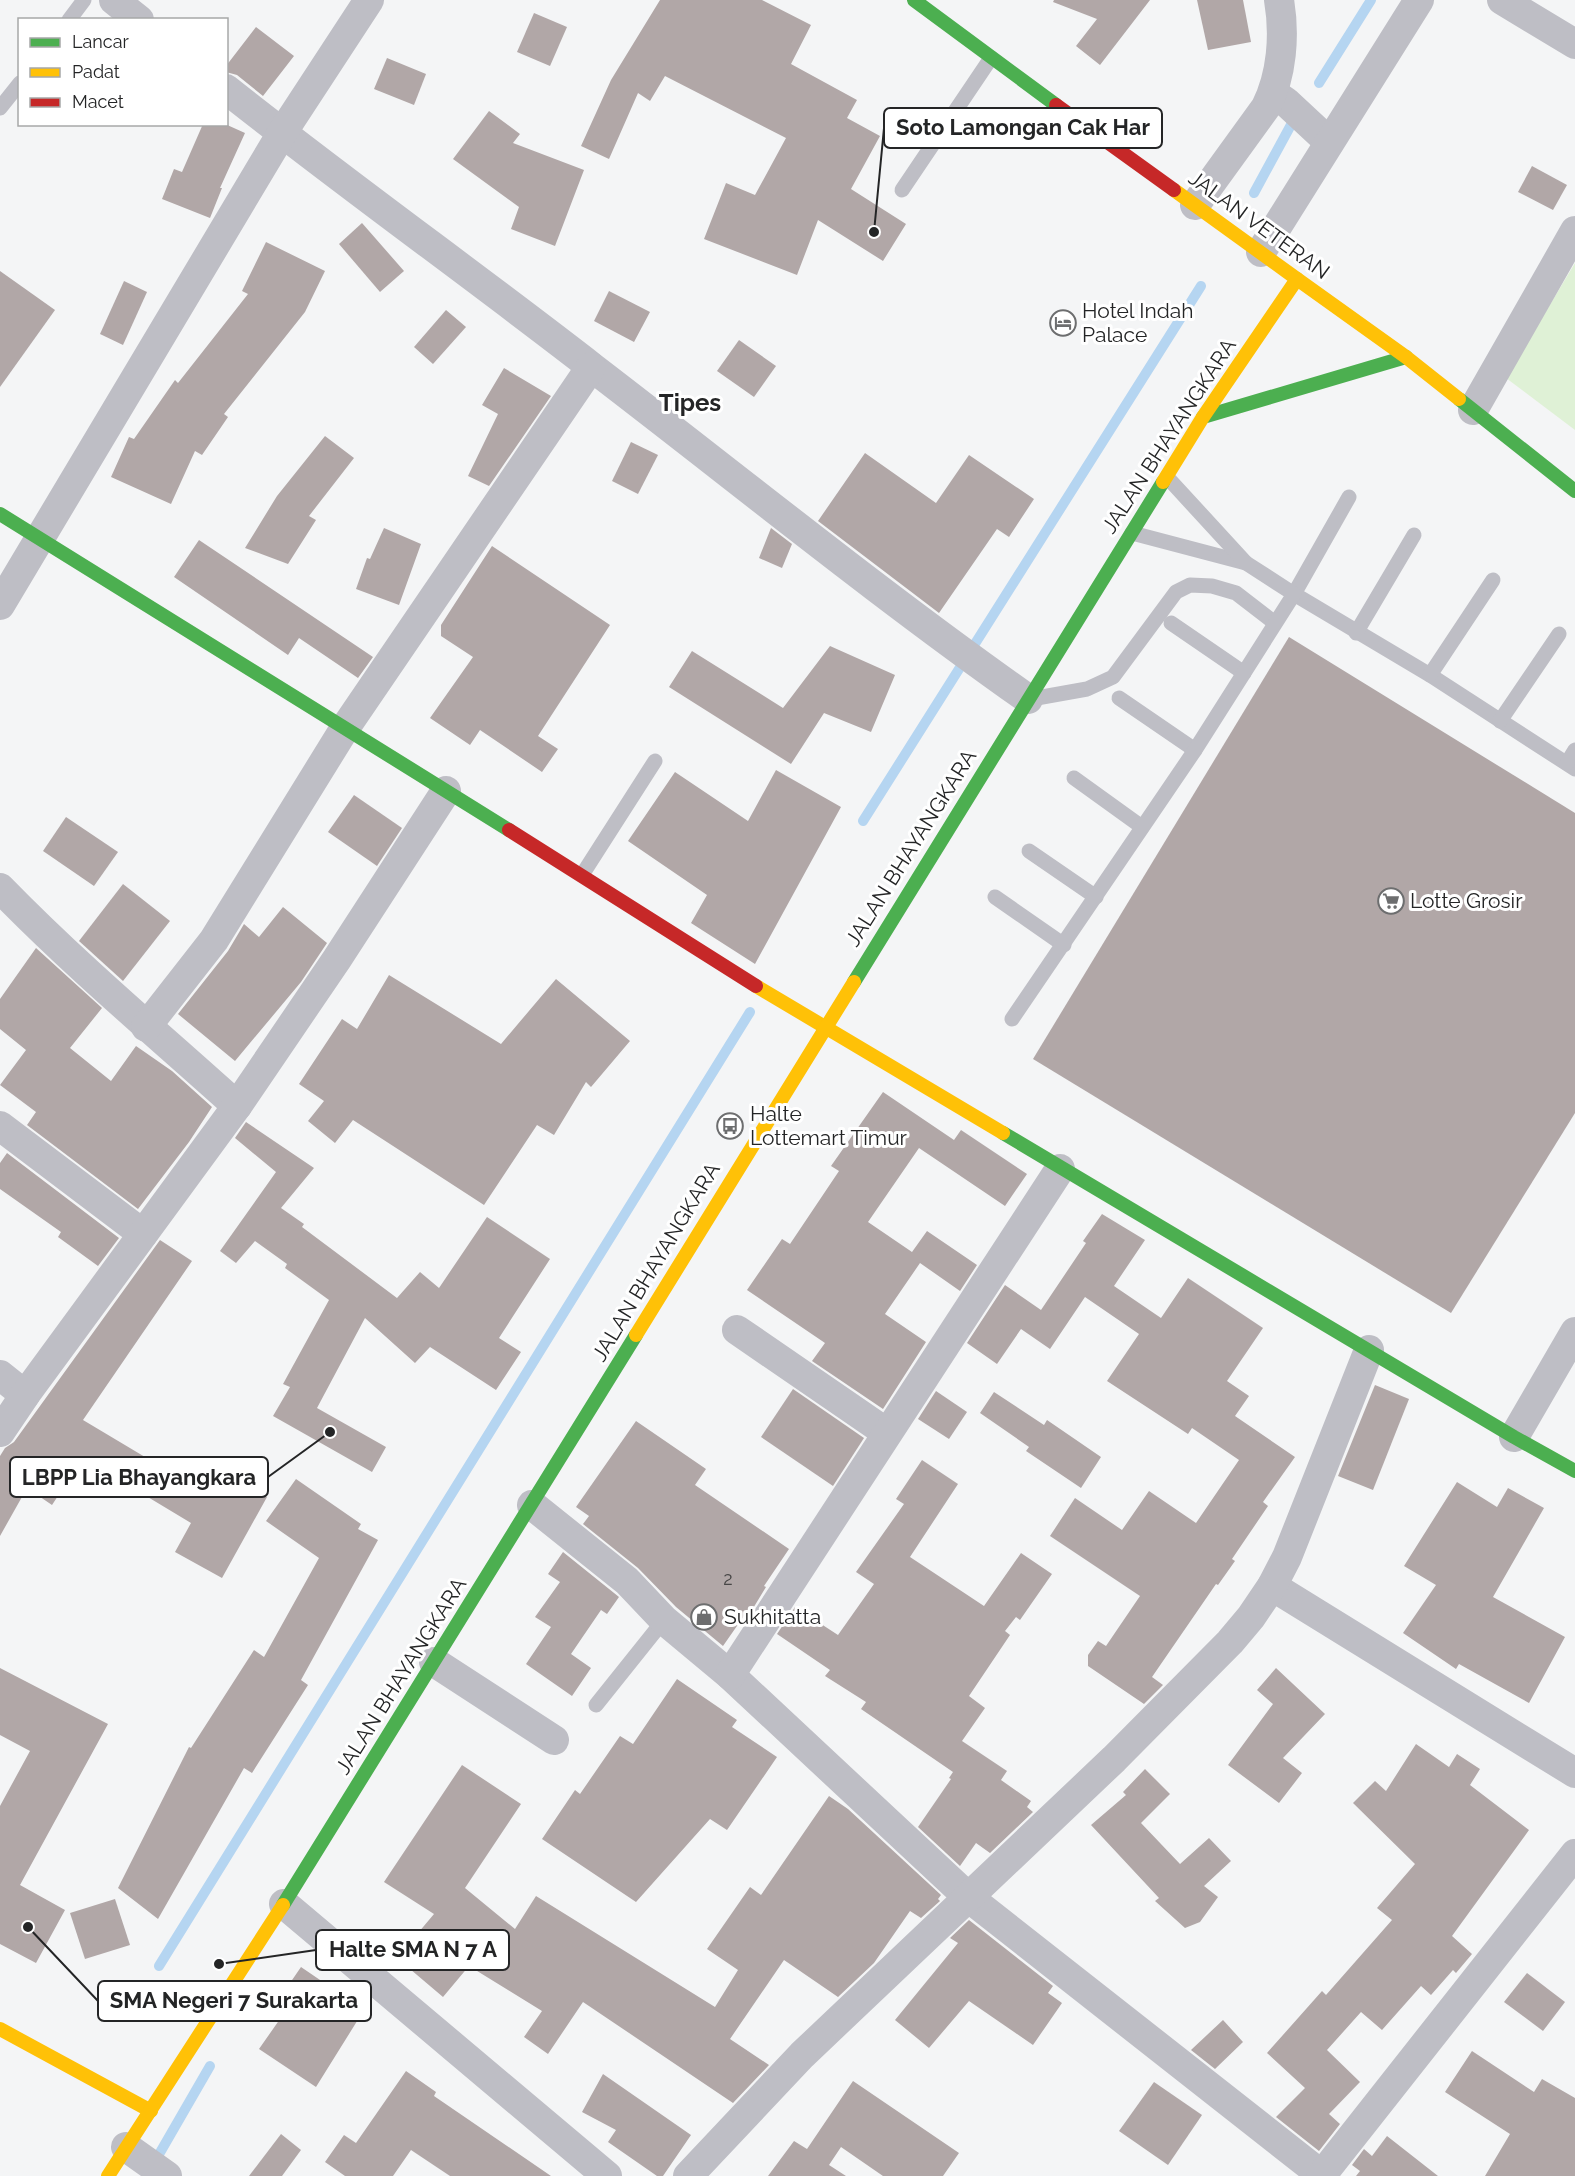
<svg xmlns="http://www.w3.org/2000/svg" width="1575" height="2176" font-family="Raleway,sans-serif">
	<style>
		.green { fill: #dff1d6 }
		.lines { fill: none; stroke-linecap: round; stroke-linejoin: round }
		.stream { stroke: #b5d5f1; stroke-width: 10 }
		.building { fill: #b1a7a7 }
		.lane { stroke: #bebec5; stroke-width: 15 }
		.street { stroke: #bebec5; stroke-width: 30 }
		.fast { stroke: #4caf50; stroke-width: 14 }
		.slow { stroke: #ffc107; stroke-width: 14 }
		.jam { stroke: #c62828; stroke-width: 14 }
		.labels { text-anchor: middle; stroke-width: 6; stroke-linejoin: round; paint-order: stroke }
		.number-label { font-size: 18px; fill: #474646 }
		.street-label { font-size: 21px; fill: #242526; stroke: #fff }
		.poi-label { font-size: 21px; fill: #242526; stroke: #fff; text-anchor: start }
		.quarter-label { font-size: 24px; font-weight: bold; fill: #242526; stroke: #fff }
		.leader { fill: none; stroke: #242526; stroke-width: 2 }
		.callout-dot { fill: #242526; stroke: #fff; stroke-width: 2 }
		.callout { fill: #fff; stroke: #242526; stroke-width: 2 }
		.callout-label { font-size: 22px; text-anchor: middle; font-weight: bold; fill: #242526 }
	</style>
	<rect width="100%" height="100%" fill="#f4f5f6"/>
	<polygon class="green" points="1575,263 1575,430 1506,378"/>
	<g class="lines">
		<g class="stream">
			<polyline points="1319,83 1371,0"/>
			<polyline points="1254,193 1292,123"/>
			<polyline points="863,821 1201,286"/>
			<polyline points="159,1966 750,1012"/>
			<polyline points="154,2163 210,2066"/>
		</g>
	</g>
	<g class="building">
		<polygon points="660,0 762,0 811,25 791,64 857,100 847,118 880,136 851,189 906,224 883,261 818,220 797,275 704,239 726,183 755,195 786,138 665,76 650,101 638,93 609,159 581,146 611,80"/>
		<polygon points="1054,0 1150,0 1100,65 1076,46 1097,19 1053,2"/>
		<polygon points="1197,0 1243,0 1251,42 1208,50"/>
		<polygon points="534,13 567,27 550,66 517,52"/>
		<polygon points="256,27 294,56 263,96 237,75 226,72 226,66"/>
		<polygon points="387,58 426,74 414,105 374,89"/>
		<polygon points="489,111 520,134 513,143 584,170 555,246 511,229 519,207 453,159"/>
		<polygon points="203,124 225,124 245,133 220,188 222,188 210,218 162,199 174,169 182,172"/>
		<polygon points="1532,166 1567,185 1553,210 1518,192"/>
		<polygon points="362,223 404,271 380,292 339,244"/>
		<polygon points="266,242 325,271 305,312 224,414 228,417 202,455 195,451 171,504 111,477 129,437 134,439 175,380 178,383 248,294 242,291"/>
		<polygon points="0,271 55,310 0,387"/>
		<polygon points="124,281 147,292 123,345 100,334"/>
		<polygon points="609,291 650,312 634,342 594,321"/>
		<polygon points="446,310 466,327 433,364 414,347"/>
		<polygon points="739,340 776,366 754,397 717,371"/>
		<polygon points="504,368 551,396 489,486 468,476 498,414 482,405"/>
		<polygon points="325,436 354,458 309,516 316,520 288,564 245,548 277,496"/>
		<polygon points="631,442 658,455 638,494 612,481"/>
		<polygon points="865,453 936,503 969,455 1034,499 1009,537 997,529 939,613 818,521"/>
		<polygon points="384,528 421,544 399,605 356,589 367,558 370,559"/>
		<polygon points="771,528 792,544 782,568 759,558"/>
		<polygon points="199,540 373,657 358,678 299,638 288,655 174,577"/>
		<polygon points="492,546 610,625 538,736 558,749 542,772 480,730 470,745 430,718 473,657 441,636 441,625"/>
		<polygon points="1289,637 1575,813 1575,1113 1451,1313 1033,1059"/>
		<polygon points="830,646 895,675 871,732 824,713 791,764 669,687 692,651 783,708"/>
		<polygon points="776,770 841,807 755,964 691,923 707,895 628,841 675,772 748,821"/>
		<polygon points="354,795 402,828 377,866 328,832"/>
		<polygon points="66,817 118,852 94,886 43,851"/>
		<polygon points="123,884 170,921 123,981 79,941"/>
		<polygon points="283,907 327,943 301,982 235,1061 178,1014 228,951 244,924 259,937"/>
		<polygon points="36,948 102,1008 70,1048 111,1081 136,1046 172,1071 212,1107 189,1142 138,1209 27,1125 36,1112 0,1085 26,1050 0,1029 0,999"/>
		<polygon points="389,975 501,1044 556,979 630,1041 591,1087 586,1082 554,1135 537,1125 484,1205 353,1120 335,1143 308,1121 324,1101 299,1084 342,1019 357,1029"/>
		<polygon points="883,1092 954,1140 961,1130 1027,1174 1005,1206 919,1148 868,1222 912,1252 927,1231 977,1265 960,1291 920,1263 885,1314 926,1342 883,1409 812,1361 825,1343 747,1290 782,1239 790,1244 839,1171 831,1166"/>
		<polygon points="246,1122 314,1168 281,1208 304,1224 302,1227 397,1298 420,1272 439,1288 487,1217 550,1259 499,1338 521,1352 496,1390 430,1347 415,1363 365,1318 317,1408 386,1447 372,1472 273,1416 290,1387 283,1384 329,1300 285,1268 287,1264 255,1241 236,1263 220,1251 276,1172 235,1138"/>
		<polygon points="7,1153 119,1238 98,1266 58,1237 61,1232 0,1189 0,1163"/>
		<polygon points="1102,1214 1145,1240 1114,1286 1161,1318 1188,1278 1263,1328 1227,1381 1249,1396 1235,1416 1295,1457 1263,1502 1268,1506 1232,1559 1235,1561 1218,1585 1216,1584 1152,1677 1163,1685 1144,1704 1088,1666 1088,1655 1098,1641 1106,1646 1140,1596 1050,1536 1075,1498 1122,1530 1149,1491 1196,1523 1239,1460 1192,1428 1188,1434 1107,1381 1139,1334 1085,1297 1050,1349 1021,1329 997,1364 967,1343 1005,1285 1041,1310 1086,1243 1083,1241"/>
		<polygon points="160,1240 192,1261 83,1420 207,1494 220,1471 267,1497 222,1578 175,1552 191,1523 83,1458 52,1505 27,1488 0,1536 0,1456 5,1448 14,1442"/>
		<polygon points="1375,1385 1409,1399 1373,1490 1338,1476"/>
		<polygon points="793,1389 864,1438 833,1486 761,1437"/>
		<polygon points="936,1391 967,1412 949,1439 918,1419"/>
		<polygon points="994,1392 1044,1425 1047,1420 1101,1457 1081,1488 1026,1451 1029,1447 980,1413"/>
		<polygon points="636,1421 706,1469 695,1485 789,1549 764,1586 766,1587 749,1615 746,1613 723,1646 676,1607 638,1568 583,1524 589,1516 576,1507"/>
		<polygon points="922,1460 958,1484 910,1557 984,1606 1021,1553 1052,1574 1020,1620 1016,1617 1005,1631 1010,1635 969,1696 985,1708 962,1741 1007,1771 1001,1780 1031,1801 1027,1807 1033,1812 990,1853 976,1843 960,1866 918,1827 951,1779 949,1778 953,1772 861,1709 866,1702 825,1676 830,1670 777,1634 795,1607 838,1635 874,1584 856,1572 904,1504 896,1499"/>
		<polygon points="296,1479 361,1524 358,1529 378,1540 301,1680 308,1685 252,1773 244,1768 158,1919 118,1888 189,1747 191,1748 254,1650 264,1657 319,1558 266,1521"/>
		<polygon points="1457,1482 1497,1507 1508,1488 1544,1508 1493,1597 1565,1637 1529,1703 1459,1664 1456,1669 1403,1633 1436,1585 1404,1566"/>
		<polygon points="563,1552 619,1597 607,1614 601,1610 571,1654 591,1668 572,1696 526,1664 551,1627 535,1617 560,1582 548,1574"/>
		<polygon points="0,1668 108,1724 20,1885 65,1910 36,1963 0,1944 0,1806 30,1751 0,1735"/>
		<polygon points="1276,1668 1325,1714 1283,1758 1302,1773 1279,1803 1228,1765 1273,1704 1257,1690"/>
		<polygon points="677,1679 737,1720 732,1727 777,1757 727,1830 710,1819 636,1902 542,1839 575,1790 580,1794 620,1736 633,1744"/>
		<polygon points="1416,1744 1449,1767 1457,1754 1480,1769 1470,1785 1529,1830 1452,1936 1472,1954 1456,1973 1453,1970 1431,1995 1421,1986 1382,2030 1361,2012 1327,2050 1360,2082 1329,2114 1340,2124 1319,2151 1276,2117 1305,2088 1267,2053 1322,1991 1326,1995 1392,1920 1377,1908 1415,1864 1353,1803 1375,1781 1386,1791"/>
		<polygon points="462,1765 521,1804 465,1888 515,1929 536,1896 715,2007 738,1970 707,1949 750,1887 761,1895 829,1796 848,1809 941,1895 938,1899 940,1901 921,1918 910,1911 874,1963 838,1997 784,1960 730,2039 769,2065 733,2103 583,2002 548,2054 524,2037 542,2011 469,1966 443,1997 397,1958 434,1914 384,1882"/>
		<polygon points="1145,1769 1170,1794 1141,1823 1180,1864 1209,1838 1231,1861 1204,1886 1218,1897 1200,1922 1185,1928 1155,1901 1159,1898 1091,1825 1126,1795 1123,1792"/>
		<polygon points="115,1899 130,1945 85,1959 70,1913"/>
		<polygon points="969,1920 1053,1986 1048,1993 1062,2003 1033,2045 969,2001 929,2048 895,2020 958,1943 950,1938"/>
		<polygon points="301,1967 364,2010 316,2087 259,2049 287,2009 277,2002"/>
		<polygon points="1527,1973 1565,2002 1543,2031 1504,2002"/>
		<polygon points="1223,2020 1243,2042 1215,2069 1191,2050"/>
		<polygon points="1472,2051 1534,2092 1542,2079 1575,2098 1575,2176 1485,2176 1510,2134 1445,2092"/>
		<polygon points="406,2071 436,2092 434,2096 551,2176 450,2176 411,2150 393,2176 345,2176 325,2162 344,2135 356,2143"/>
		<polygon points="603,2074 691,2135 663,2176 657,2176 608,2142 616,2130 582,2112"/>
		<polygon points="853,2081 959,2153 943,2176 883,2176 841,2147 829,2165 846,2176 768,2176 794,2141 807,2149"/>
		<polygon points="1154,2082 1202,2115 1168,2165 1119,2131"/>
		<polygon points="281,2134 301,2150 282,2176 249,2176"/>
		<polygon points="1387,2136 1438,2176 1356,2176 1360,2171 1352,2165 1364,2149 1372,2156"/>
	</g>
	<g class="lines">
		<g class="lane">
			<polyline points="69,20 84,0"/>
			<polyline points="0,108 20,83"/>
			<polyline points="902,190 991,58"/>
			<polyline points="1349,497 1294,594 1430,675 1575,769"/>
			<polyline points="1132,533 1246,563"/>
			<polyline points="1171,623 1244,673"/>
			<polyline points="1356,633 1414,535"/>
			<polyline points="1430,675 1493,580"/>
			<polyline points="1119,698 1195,750"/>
			<polyline points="1031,699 1087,689 1113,677 1176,592 1190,585 1212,586 1236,593 1275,623"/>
			<polyline points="1500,721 1559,634"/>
			<polyline points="1567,763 1575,750"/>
			<polyline points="1074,778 1142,827"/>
			<polyline points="1029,851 1096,897"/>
			<polyline points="582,875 655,761"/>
			<polyline points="995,897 1064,945"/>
			<polyline points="1012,1019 1195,750 1294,594 1246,563 1167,477"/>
			<polyline points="596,1705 664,1620"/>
		</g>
		<g class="street">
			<polyline points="114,0 139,20"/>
			<polyline points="1502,0 1575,44"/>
			<path d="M226,89C347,185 472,274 593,368C738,479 879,594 1028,699"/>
			<polyline points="1273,93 1286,102 1329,142"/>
			<path d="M1195,205L1266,107C1282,75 1285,35 1279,0"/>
			<polyline points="1261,252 1419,0"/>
			<polyline points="1473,410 1575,231"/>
			<polyline points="0,605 282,133 369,0"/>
			<path d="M0,888C75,965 157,1034 237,1106"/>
			<polyline points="146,1027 214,940 345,728 591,367"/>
			<polyline points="0,1126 143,1234"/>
			<polyline points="737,1330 887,1433"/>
			<polyline points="0,1375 25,1395"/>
			<polyline points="0,1432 25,1395 237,1106 337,959 446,791"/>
			<polyline points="1514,1437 1575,1332"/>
			<polyline points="532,1505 627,1581 664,1620 730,1675 968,1897 1323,2176"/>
			<polyline points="1272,1586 1575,1773"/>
			<polyline points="434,1662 554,1740"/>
			<polyline points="730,1675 1060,1169"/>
			<polyline points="284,1904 607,2176"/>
			<polyline points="126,2147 167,2176"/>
			<polyline points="688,2176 802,2055 1114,1759 1230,1642 1251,1617 1272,1586 1287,1557 1369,1350"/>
			<polyline points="1321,2176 1575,1854"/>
		</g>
		<g class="fast">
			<polyline points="914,0 1056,105"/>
			<polyline points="1459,399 1575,491"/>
			<polyline points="1203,417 1406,357"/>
			<polyline points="0,514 509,830"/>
			<polyline points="854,982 1163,482"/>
			<polyline points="1003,1133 1514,1437 1575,1471"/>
			<polyline points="283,1905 636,1335"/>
		</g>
		<g class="slow">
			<polyline points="1297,279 1406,357 1459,399"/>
			<polyline points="1163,482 1203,417 1297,279 1174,190"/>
			<polyline points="756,986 1003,1133"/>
			<polyline points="636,1335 854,982"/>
			<polyline points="0,2029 151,2111"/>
			<polyline points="108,2176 283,1905"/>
		</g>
		<g class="jam">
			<polyline points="1056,105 1174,190"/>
			<polyline points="509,830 756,986"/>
		</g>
	</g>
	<defs>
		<g id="hotel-ring" transform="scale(1.35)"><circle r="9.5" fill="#fff" stroke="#6d6e6f" stroke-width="1.5"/><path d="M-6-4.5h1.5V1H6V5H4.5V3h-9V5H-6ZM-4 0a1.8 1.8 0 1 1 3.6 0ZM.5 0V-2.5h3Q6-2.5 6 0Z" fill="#6d6e6f"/></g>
		<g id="supermarket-ring" transform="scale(1.35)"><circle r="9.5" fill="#fff" stroke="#6d6e6f" stroke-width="1.5"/><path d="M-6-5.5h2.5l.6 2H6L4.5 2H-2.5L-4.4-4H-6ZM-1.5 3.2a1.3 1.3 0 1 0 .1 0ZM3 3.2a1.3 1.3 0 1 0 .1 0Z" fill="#6d6e6f"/></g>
		<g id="bus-ring" transform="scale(1.35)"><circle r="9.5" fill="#fff" stroke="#6d6e6f" stroke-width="1.5"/><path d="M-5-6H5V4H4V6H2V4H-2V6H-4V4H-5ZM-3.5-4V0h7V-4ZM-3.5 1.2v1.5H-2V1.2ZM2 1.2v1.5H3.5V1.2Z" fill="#6d6e6f"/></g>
		<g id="shop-ring" transform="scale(1.35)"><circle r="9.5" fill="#fff" stroke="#6d6e6f" stroke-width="1.5"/><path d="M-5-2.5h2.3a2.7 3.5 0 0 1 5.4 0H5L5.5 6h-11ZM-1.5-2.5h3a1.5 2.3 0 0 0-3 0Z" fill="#6d6e6f"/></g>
	</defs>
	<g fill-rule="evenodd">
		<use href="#hotel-ring" x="1063" y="323"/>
		<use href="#supermarket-ring" x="1391" y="901"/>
		<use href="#bus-ring" x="730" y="1126"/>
		<use href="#shop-ring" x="704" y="1617"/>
	</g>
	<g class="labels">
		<g class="number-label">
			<text x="728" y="1585">2</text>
		</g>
		<g class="street-label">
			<text transform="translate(1259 225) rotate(36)" y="7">JALAN VETERAN</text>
			<text transform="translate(1169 436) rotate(-57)" y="7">JALAN BHAYANGKARA</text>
			<text transform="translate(911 848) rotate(-58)" y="7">JALAN BHAYANGKARA</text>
			<text transform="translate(656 1262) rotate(-59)" y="7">JALAN BHAYANGKARA</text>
			<text transform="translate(401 1676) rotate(-58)" y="7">JALAN BHAYANGKARA</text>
		</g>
		<g class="poi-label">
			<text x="1082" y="318">Hotel Indah<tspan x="1082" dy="24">Palace</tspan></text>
			<text x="1410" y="908">Lotte Grosir</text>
			<text x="750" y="1121">Halte<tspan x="750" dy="24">Lottemart Timur</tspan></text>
			<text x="724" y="1624">Sukhitatta</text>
		</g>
		<g class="quarter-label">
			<text x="690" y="411">Tipes</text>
		</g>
	</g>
	<path class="leader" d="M874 232L884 128M330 1432L268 1477M219 1964L316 1950M28 1927L98 2001"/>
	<g class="callout-dot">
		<circle cx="874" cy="232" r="6"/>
		<circle cx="330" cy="1432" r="6"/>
		<circle cx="219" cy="1964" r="6"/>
		<circle cx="28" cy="1927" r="6"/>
	</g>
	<g class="callout">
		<rect x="884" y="108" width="278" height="40" rx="6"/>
		<rect x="10" y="1457" width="258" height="40" rx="6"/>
		<rect x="316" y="1930" width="193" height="40" rx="6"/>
		<rect x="98" y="1981" width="273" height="40" rx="6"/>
	</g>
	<g class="callout-label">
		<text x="1023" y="135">Soto Lamongan Cak Har</text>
		<text x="139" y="1485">LBPP Lia Bhayangkara</text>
		<text x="413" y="1957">Halte SMA N 7 A</text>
		<text x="234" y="2008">SMA Negeri 7 Surakarta</text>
	</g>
	<rect x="18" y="18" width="210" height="108" fill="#ffffff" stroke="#a7a8a8" stroke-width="1.5"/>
	<rect x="30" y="38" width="30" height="9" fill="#4caf50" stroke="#a7a8a8" stroke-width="1.5"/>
	<text x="72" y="48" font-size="18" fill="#242526">Lancar</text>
	<rect x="30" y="68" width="30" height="9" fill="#ffc107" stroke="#a7a8a8" stroke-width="1.5"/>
	<text x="72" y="78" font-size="18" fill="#242526">Padat</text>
	<rect x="30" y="98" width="30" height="9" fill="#c62828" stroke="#a7a8a8" stroke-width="1.5"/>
	<text x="72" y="108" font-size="18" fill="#242526">Macet</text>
</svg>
